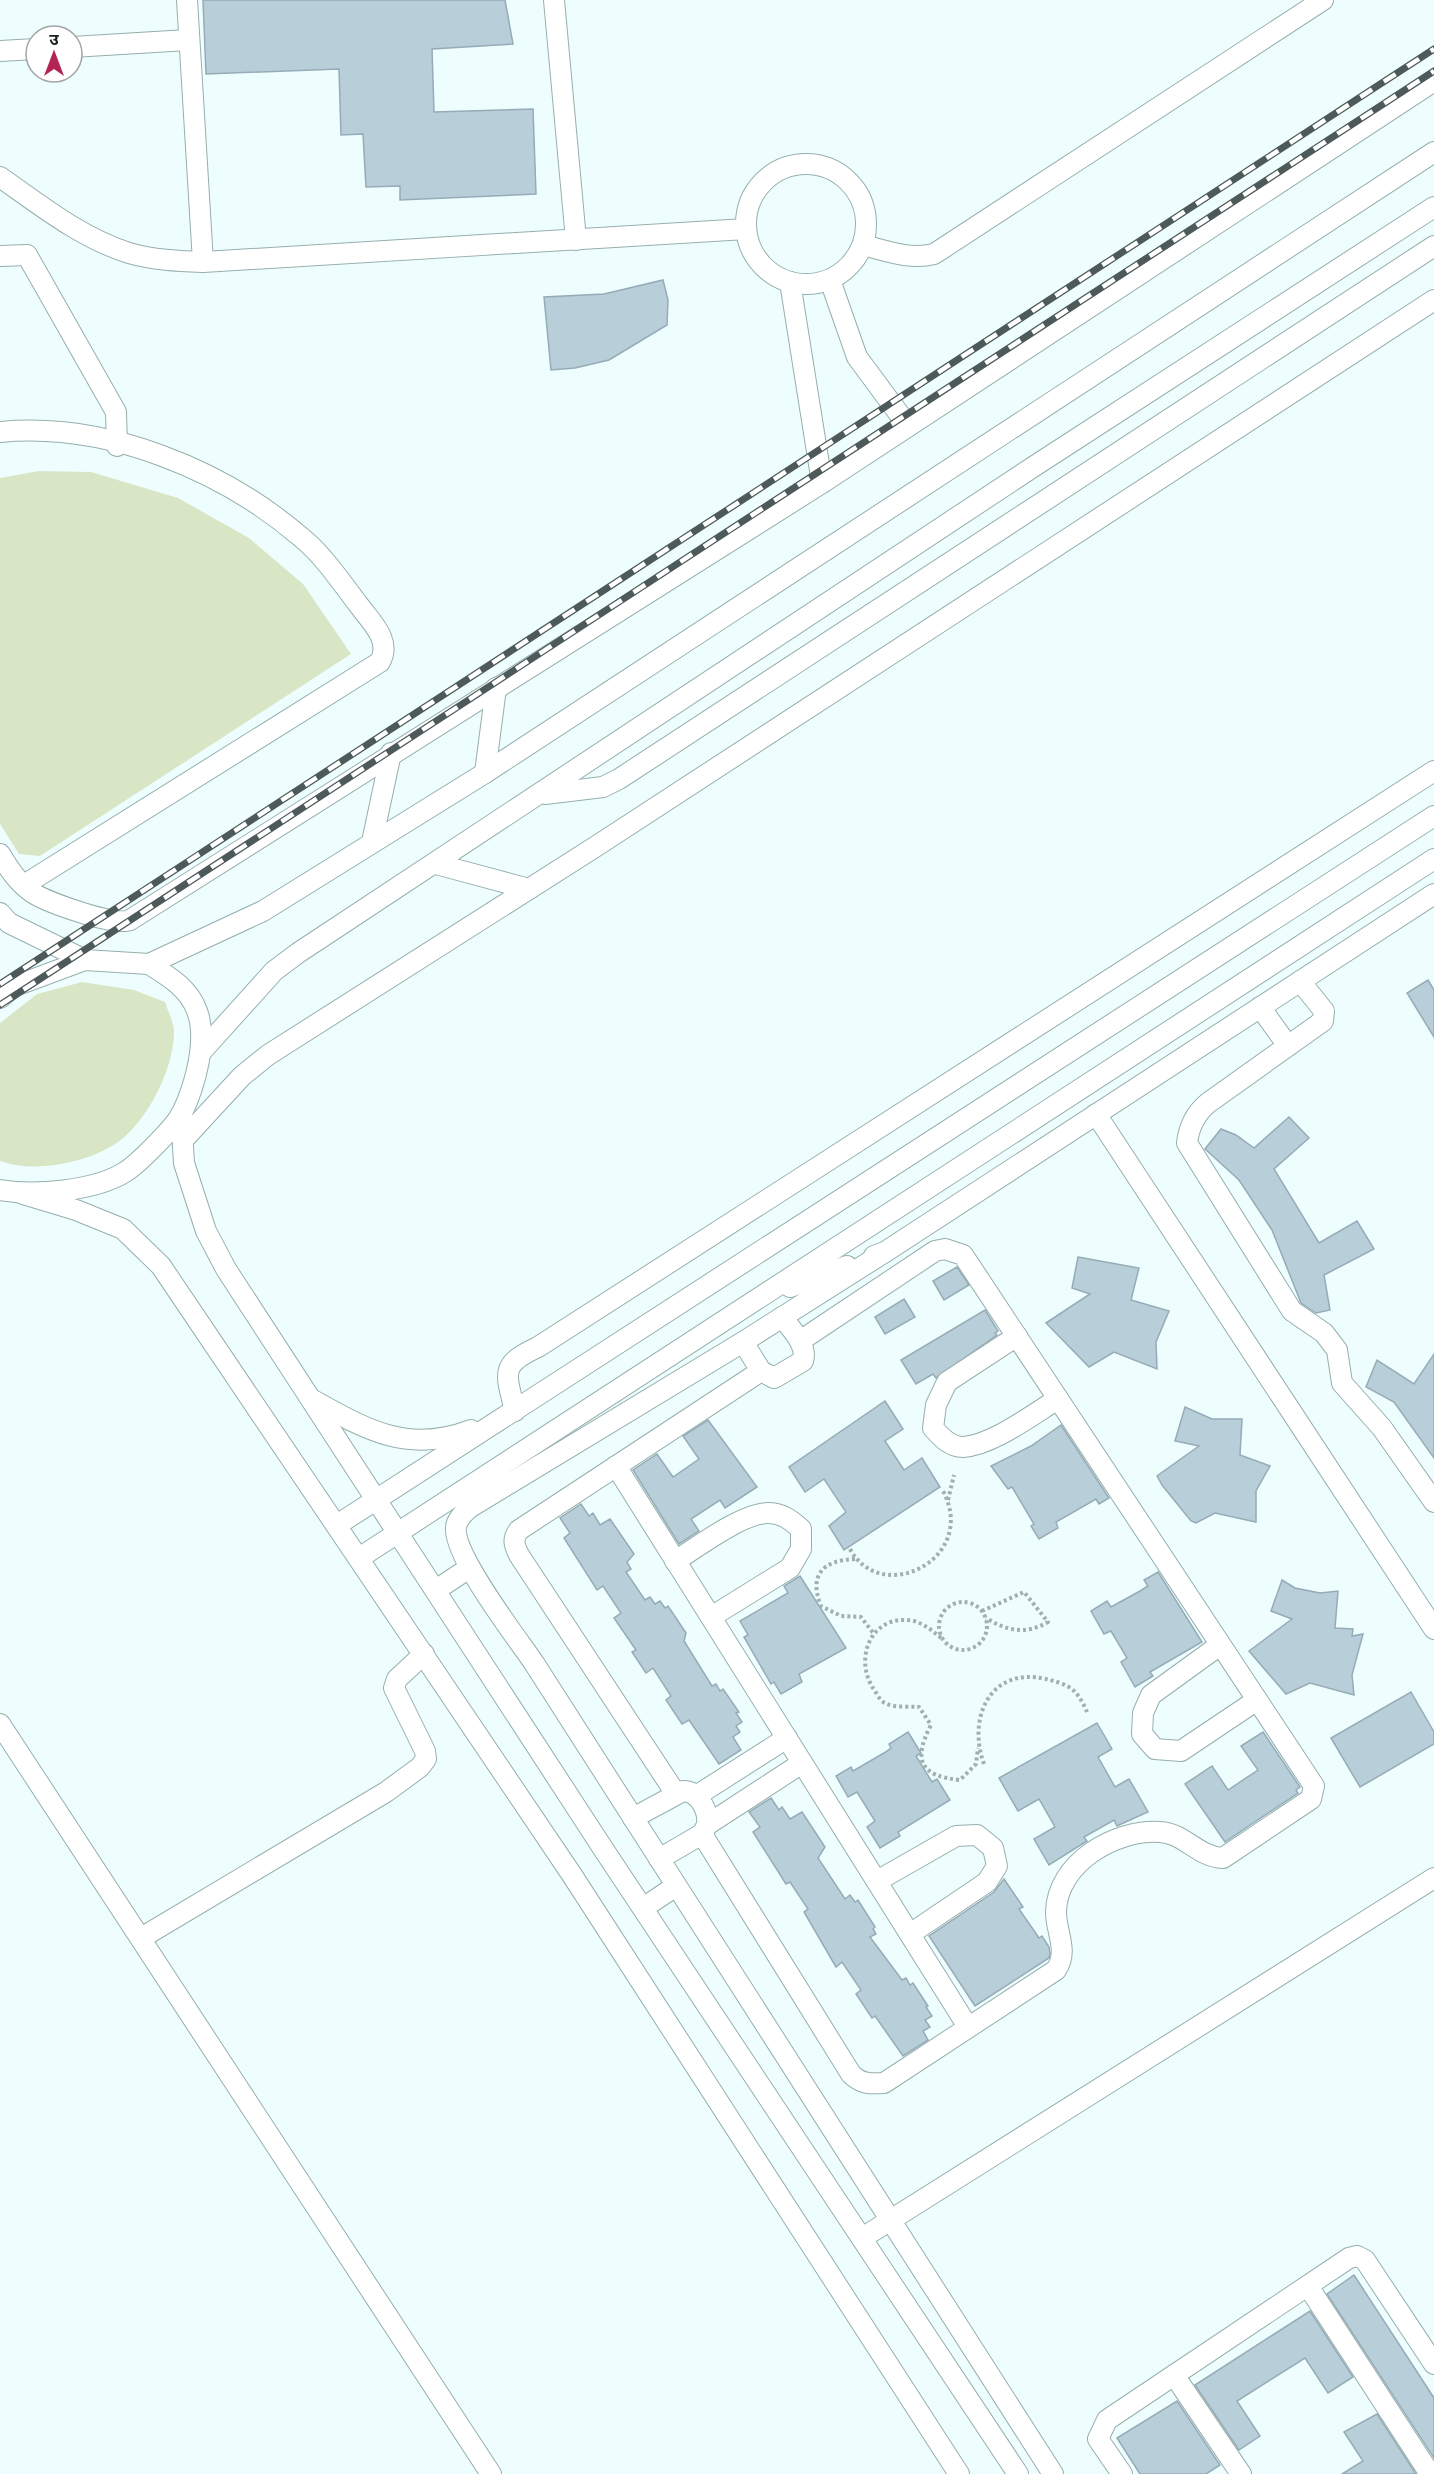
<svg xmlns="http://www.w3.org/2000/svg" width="1434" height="2474" font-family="'Work Sans','Noto Sans Devanagari',sans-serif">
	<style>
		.green { fill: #d9e6c6 }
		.building { fill: #b8ced9; stroke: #95abb6; stroke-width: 1.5 }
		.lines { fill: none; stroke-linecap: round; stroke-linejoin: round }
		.minor-casing { stroke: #95afae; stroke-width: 22 }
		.path { stroke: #a1afaf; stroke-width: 4; stroke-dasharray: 3 3; stroke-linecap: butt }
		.minor { stroke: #fff; stroke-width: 20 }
		.rail-casing { stroke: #4e5a5a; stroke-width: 7 }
		.rail { stroke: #fff; stroke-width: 4.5; stroke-dasharray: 14; stroke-linecap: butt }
	</style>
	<rect width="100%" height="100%" fill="#eefefe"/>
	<g class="green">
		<polygon points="39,471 91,472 178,498 249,538 303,584 351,654 40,856 19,854 0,824 0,478"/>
		<path d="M82,982L134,990L165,1002C168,1011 174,1023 174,1032C174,1070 145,1127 112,1146C81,1164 34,1173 0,1161V1023L37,994Z"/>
	</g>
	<g class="building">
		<polygon points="203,0 505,0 513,44 432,49 434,112 533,109 536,194 400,200 400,186 366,187 363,134 341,135 339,69 206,74"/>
		<polygon points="663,280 668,300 667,325 609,360 575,368 551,370 544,297 604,294"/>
		<polygon points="1428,980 1434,990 1434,1037 1407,993"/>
		<polygon points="1289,1117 1309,1138 1274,1169 1319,1243 1357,1221 1374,1249 1324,1275 1330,1310 1316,1313 1301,1303 1272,1230 1239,1180 1205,1149 1221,1129 1236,1135 1254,1148"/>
		<polygon points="1078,1257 1139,1268 1131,1300 1169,1311 1156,1342 1157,1369 1114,1352 1089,1367 1046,1323 1090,1294 1072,1288"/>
		<polygon points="957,1267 969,1285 944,1300 933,1281"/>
		<polygon points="904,1299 915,1317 885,1334 875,1317"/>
		<polygon points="985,1310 998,1331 995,1333 997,1335 936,1378 933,1374 916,1384 901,1360"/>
		<polygon points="1434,1354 1434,1458 1394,1402 1366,1387 1377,1360 1414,1384"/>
		<polygon points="885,1401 903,1429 885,1441 904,1470 922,1458 940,1487 844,1550 829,1526 846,1512 824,1479 805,1492 789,1467"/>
		<polygon points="1185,1407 1212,1419 1242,1419 1240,1455 1270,1466 1256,1491 1256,1522 1215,1513 1196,1523 1191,1521 1162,1485 1157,1476 1199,1446 1175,1441"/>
		<polygon points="708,1420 757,1487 725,1508 720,1500 691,1519 699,1531 679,1544 633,1470 657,1454 673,1477 699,1459 683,1436"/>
		<polygon points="1061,1425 1109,1498 1099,1504 1096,1499 1056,1522 1058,1528 1039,1539 1031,1526 1034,1524 1012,1487 1008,1489 991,1466 1031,1446"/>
		<polygon points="581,1504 589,1516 593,1513 600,1525 610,1519 634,1554 627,1562 631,1569 626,1572 645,1600 650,1597 655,1604 660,1601 665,1608 668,1606 686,1633 684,1641 712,1686 716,1684 720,1691 723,1689 739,1712 736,1713 742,1722 736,1726 740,1732 733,1737 741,1750 719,1764 689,1720 682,1724 666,1700 671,1696 653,1668 646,1673 632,1652 636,1650 614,1618 621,1613 603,1586 597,1590 564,1538 570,1533 560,1518"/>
		<polygon points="1158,1572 1202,1642 1150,1672 1153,1676 1135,1687 1121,1662 1127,1658 1111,1631 1104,1634 1091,1611 1107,1601 1111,1607 1140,1591 1148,1586 1144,1580"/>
		<polygon points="800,1576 846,1648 799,1674 802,1682 781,1694 774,1682 771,1684 744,1637 748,1635 740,1621 788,1593 784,1586"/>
		<polygon points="1282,1580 1295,1588 1320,1593 1338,1591 1335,1628 1353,1629 1352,1636 1363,1634 1352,1675 1354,1695 1310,1683 1286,1694 1249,1651 1292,1619 1271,1611"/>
		<polygon points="1411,1692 1434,1732 1434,1744 1360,1787 1331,1738"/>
		<polygon points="1097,1723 1112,1749 1098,1757 1115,1787 1129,1779 1148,1812 1117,1826 1114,1820 1084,1837 1087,1841 1049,1865 1034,1839 1055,1827 1039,1799 1018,1811 999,1778"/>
		<polygon points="908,1732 921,1753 916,1756 932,1782 937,1779 950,1800 898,1832 900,1836 880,1848 867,1827 875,1821 857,1792 848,1797 836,1776 851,1767 853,1771 884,1753 891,1748 889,1744"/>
		<polygon points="1263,1732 1300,1787 1296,1790 1298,1793 1225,1842 1185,1784 1212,1766 1228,1790 1258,1770 1241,1746"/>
		<polygon points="771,1798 779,1810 782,1807 790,1819 802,1812 825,1847 818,1858 845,1899 850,1895 855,1902 858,1900 875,1927 873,1929 876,1934 870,1937 902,1980 906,1978 910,1985 913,1983 928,2006 926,2007 932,2016 925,2020 930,2027 923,2031 928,2040 903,2056 875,2016 872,2018 856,1994 861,1990 842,1962 836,1967 804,1912 808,1909 790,1882 786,1884 753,1832 760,1827 749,1812"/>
		<polygon points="1004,1879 1023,1907 1019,1909 1039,1938 1042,1936 1049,1947 1050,1954 1049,1958 975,2006 929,1936 994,1892"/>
		<polygon points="1354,2275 1434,2398 1434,2458 1327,2294"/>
		<polygon points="1310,2311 1353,2377 1328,2393 1305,2358 1237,2401 1260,2436 1239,2450 1195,2385"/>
		<polygon points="1177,2401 1220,2465 1206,2474 1140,2474 1117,2438"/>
		<polygon points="1377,2414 1416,2474 1342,2474 1363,2461 1344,2432"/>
	</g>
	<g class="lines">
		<g class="minor-casing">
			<g id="minor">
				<polyline points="187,0 203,262"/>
				<polyline points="554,0 576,240"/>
				<polyline points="72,47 188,40"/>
				<polyline points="0,51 36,49"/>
				<circle cx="806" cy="224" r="60"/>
				<path d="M0,177C40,205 81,238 129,253C153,260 178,261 203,262L746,229"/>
				<path d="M863,245C887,251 910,260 934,254L1323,0"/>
				<polyline points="0,256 27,255 116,412 117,446"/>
				<polyline points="830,280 857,357 908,426"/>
				<polyline points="790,282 822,483"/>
				<path d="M0,432C106,422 222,469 302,538C324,556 341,582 358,604C371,622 392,640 380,662L24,885"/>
				<polyline points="485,773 496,688"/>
				<polyline points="545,794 603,787 619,779 1434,246"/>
				<polyline points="372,842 391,753"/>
				<path d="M0,854C9,869 18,883 33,893C47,902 115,927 130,920L822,483L1434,81"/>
				<polyline points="436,864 529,889"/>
				<polyline points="0,913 9,923 85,960"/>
				<path d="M1300,981L1324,1011L1323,1021L1208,1103C1196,1113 1189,1126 1187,1143L1292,1311L1324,1333L1337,1350L1342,1383L1382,1428L1434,1502"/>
				<polyline points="0,998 15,986 85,960 149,964 263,911 485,773 1434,152"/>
				<polyline points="1260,1007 1288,1046"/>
				<polyline points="202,1051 274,971 298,953 1033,467 1434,207"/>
				<polyline points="181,1114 184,1163 206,1231 226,1269 602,1847 1018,2474"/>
				<polyline points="1096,1114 1434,1629"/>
				<polyline points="183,1140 242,1076 268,1055 595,847 1434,300"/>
				<path d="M0,1190C34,1196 95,1191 125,1172C138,1164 175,1127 182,1113C195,1086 208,1040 197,1011C189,988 168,976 149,964"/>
				<polyline points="23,1194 76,1210 123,1229 161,1266 572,1875 959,2474"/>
				<path d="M885,1252L743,1342L469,1508C464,1513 457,1519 456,1527C452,1554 517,1638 534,1663L1053,2474"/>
				<polyline points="874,1256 885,1252 1434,894"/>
				<polyline points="790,1287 847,1266"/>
				<path d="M1017,1336L947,1382L936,1405L933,1428C941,1437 950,1447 963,1447C993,1445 1033,1414 1058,1399"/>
				<path d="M761,1371L774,1378L803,1361C808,1345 791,1329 782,1317"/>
				<path d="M313,1400C367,1430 408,1454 471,1430"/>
				<path d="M515,1411C506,1373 499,1365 538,1347L1434,771"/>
				<polyline points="616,1466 968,2027"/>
				<polyline points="337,1525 1434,816"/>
				<polyline points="359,1558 1434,859"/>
				<path d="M675,1561C698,1547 742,1513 768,1513C782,1513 791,1520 801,1529V1549L790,1568L711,1617"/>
				<polyline points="436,1590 469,1568"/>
				<polyline points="1220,1645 1151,1695 1143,1713 1142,1734 1155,1749 1181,1751 1257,1700"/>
				<polyline points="0,1724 491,2474"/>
				<path d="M676,1794L519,1555C514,1545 512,1539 519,1530L761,1371L743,1342"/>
				<polyline points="696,1796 787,1738"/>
				<path d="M633,1818L683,1791C699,1791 709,1811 707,1825L702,1834L659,1859"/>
				<polyline points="707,1825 802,1763"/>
				<path d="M702,1834L851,2074C861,2084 870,2084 884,2083L1056,1970C1069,1951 1056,1933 1056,1912C1057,1863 1115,1829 1160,1832C1184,1833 1198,1857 1223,1858L1311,1799L1314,1786L963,1255L945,1249L935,1251L800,1341"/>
				<polyline points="877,1881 956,1836 977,1835 993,1848 997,1866 987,1882 910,1934"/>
				<polyline points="643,1908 676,1886"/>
				<polyline points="141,1938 386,1792 420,1767 426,1759 425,1751 394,1688 397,1679 424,1654"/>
				<polyline points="862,2238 1434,1878"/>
				<polyline points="1308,2286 1430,2474"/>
				<polyline points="1174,2375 1241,2474"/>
				<polyline points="1122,2474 1098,2439 1107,2420 1349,2258 1357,2256 1365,2260 1434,2364"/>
			</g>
		</g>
		<g class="path">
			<polyline points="948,1500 954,1475"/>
			<path d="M850,1549C881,1607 979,1559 943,1491"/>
			<path d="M855,1559C824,1560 808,1574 821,1606L841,1616L861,1617L874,1634"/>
			<circle cx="963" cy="1626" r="24"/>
			<path d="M982,1611L1024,1592L1048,1622C1026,1635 1007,1631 986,1618"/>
			<path d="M941,1638C933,1631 924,1624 914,1621C871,1612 852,1660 875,1691C878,1696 881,1702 887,1704C896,1708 909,1706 919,1707L931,1725C912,1761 921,1776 960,1780L976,1764L978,1748"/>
			<path d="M984,1764C967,1718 990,1666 1046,1679C1055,1681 1069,1685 1075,1692C1080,1697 1084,1705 1087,1712"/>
		</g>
		<use href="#minor" class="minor"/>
		<g class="rail-casing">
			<g id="rail">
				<polyline points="0,984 1434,49"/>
				<polyline points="0,1005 1434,71"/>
			</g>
		</g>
		<use href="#rail" class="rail"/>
	</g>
	<g transform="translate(54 54)"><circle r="28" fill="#ffffff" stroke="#a1a5a5" stroke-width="1.5"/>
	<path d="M0-4.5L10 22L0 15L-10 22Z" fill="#b32355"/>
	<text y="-9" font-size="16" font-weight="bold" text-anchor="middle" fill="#151f1f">उ</text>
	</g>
</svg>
